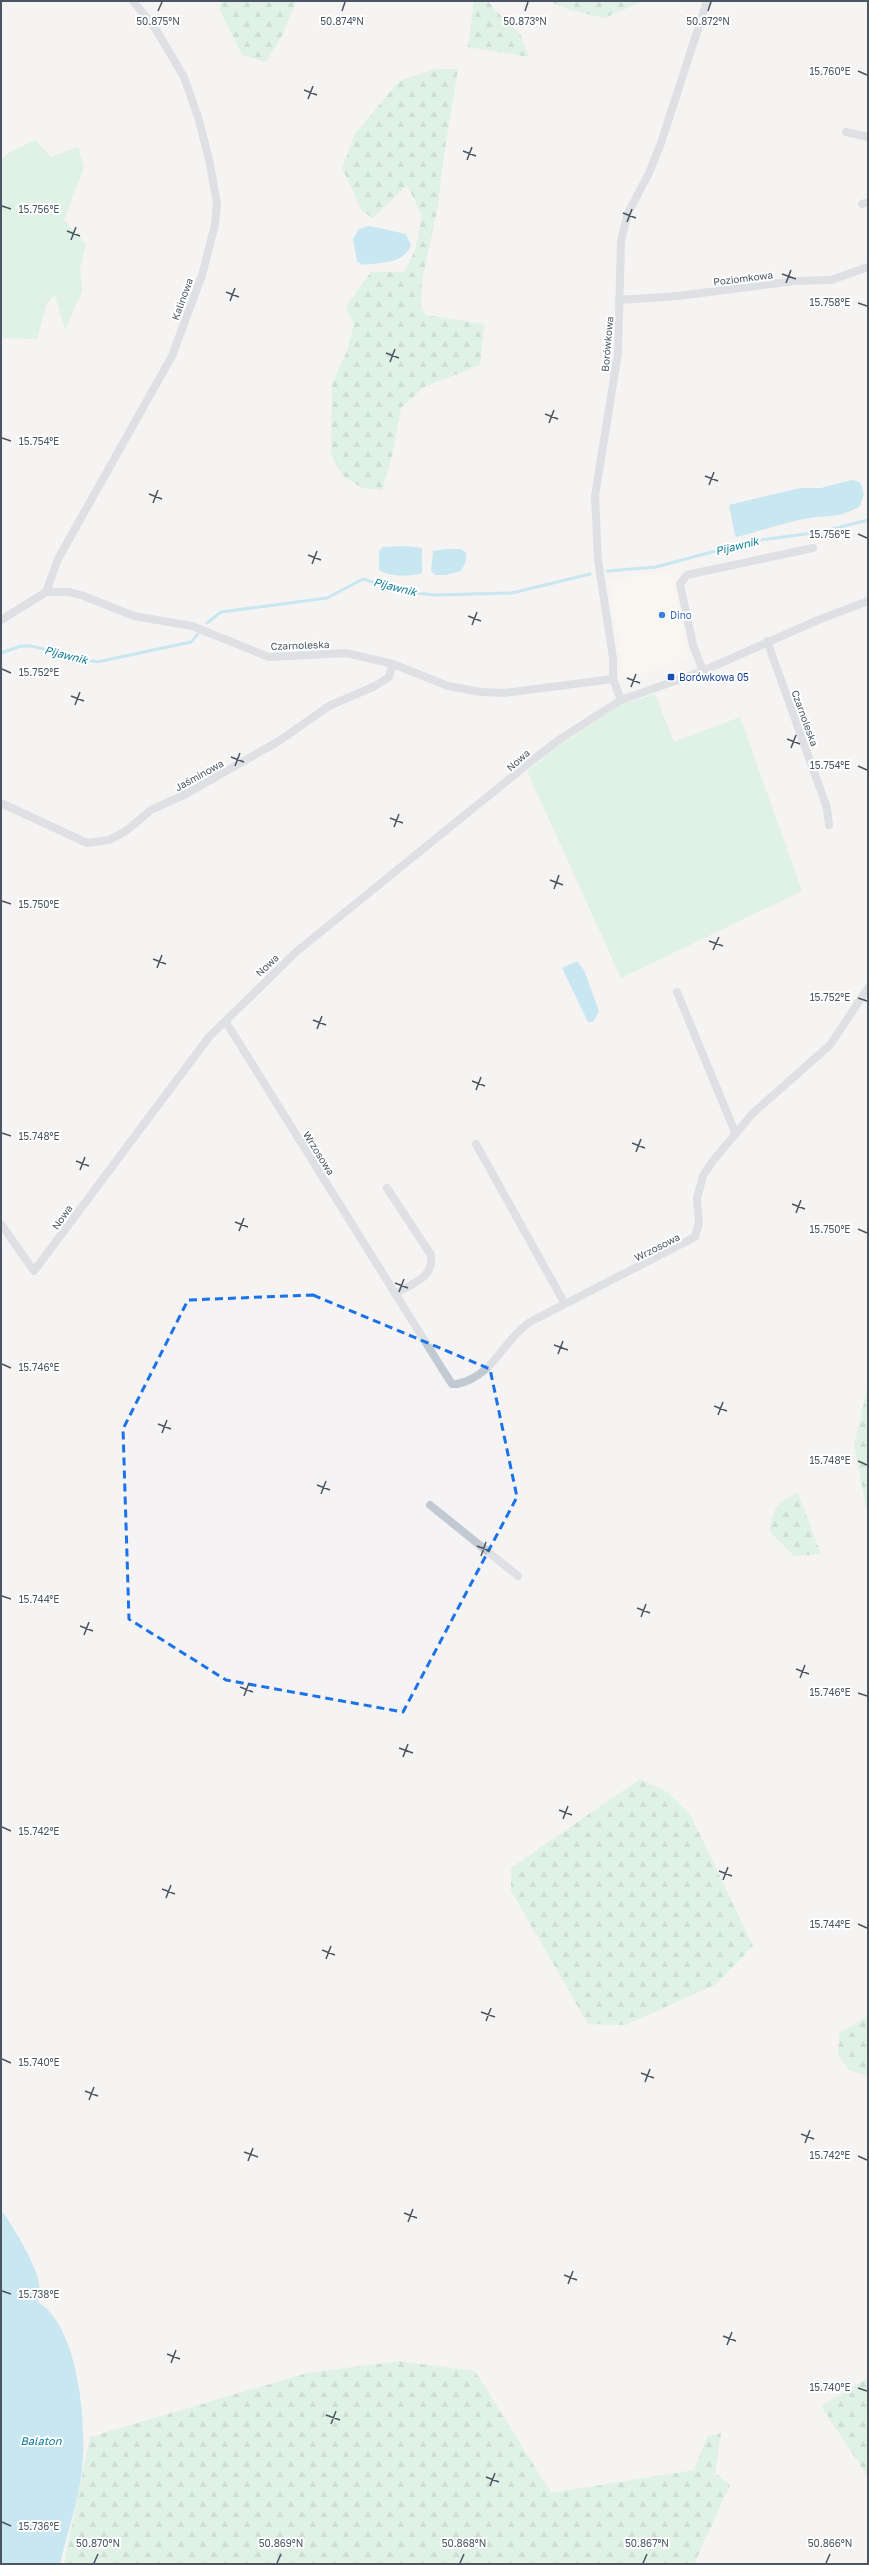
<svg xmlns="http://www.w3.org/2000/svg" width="869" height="2565" font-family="'Golos Text',sans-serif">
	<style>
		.commercial { fill: #fdf9ef }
		.green { fill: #c3f1d5 }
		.forest { fill: url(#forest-firs) }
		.water { fill: #90daee }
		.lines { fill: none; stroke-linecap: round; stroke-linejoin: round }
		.stream { stroke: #90daee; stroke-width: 3 }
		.minor { stroke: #c1cad2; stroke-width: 8 }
		.marked { fill: none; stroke: #1a73e8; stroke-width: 3; stroke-dasharray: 8 5; stroke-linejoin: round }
		.ticks { fill: none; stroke: #4a5661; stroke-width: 1.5 }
		.shop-dot { fill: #3f7fe0; stroke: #fff; stroke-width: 1.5 }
		.transit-dot { fill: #1a4fb4; stroke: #fff; stroke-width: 1.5 }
		.labels { text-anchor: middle; stroke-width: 4; stroke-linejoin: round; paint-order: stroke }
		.street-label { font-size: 10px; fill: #4a5661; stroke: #fff }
		.shop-label { font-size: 10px; fill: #366cbe; stroke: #fff; text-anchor: start }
		.transit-label { font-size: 10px; fill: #164399; stroke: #fff; text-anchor: start }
		.water-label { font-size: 11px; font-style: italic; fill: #0c7c9b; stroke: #fff }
		.ticks-label { font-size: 10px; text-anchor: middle; fill: #4a5661; stroke: #fff; stroke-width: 4; stroke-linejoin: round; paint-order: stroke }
	</style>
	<defs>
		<pattern id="forest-firs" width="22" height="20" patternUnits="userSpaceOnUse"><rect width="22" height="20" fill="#c3f1d5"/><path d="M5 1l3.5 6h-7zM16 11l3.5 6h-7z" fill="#a0c6b0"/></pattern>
	</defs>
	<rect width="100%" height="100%" fill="#f5f3f3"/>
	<polygon class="commercial" points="674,570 688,659 619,681 621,656 609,580"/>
	<g class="green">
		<polygon points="35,140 51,157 78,147 84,167 64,220 86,244 80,269 82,291 65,330 55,295 47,303 37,339 1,338 1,160 10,152"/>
		<polygon points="655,694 674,742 740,717 802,891 621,978 527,771 558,746 620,705"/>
	</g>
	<g class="forest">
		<polygon points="221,1 296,1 283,34 266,62 242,55 220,10"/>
		<polygon points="474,1 488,1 495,10 520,34 529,57 468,47"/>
		<polygon points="548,1 644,1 604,18 570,10"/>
		<polygon points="436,69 458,69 444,154 438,206 422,280 421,307 426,315 484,324 480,365 424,387 401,408 392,456 382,490 362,488 342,475 331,454 332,384 347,351 354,325 346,307 371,272 405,272 416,247 422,215 407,185 373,218 362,211 342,168 355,134 399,81"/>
		<polygon points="868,1385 868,1517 854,1446"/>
		<path d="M798,1493L821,1554L794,1556L769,1531C774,1509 776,1501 798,1493Z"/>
		<polygon points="640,1779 667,1792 690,1814 753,1946 716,1984 626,2025 588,2024 511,1891 511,1868"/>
		<polygon points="868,2016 868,2076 849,2070 838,2055 839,2033"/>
		<polygon points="399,2361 475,2371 551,2493 694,2470 707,2437 721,2433 715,2473 730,2485 694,2564 64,2564 90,2437 307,2373"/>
		<polygon points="868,2378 868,2477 821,2406"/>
	</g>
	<g class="water">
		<path d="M369,226L406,234L411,245C403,265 381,262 362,265L357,261L353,239L359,229Z"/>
		<path d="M851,480L860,482L864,494L860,506C837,520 827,514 803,519C781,524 759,531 737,537L735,535L729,505L800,488H821Z"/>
		<path d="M406,546L422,548V573C408,577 391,577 379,570V551L383,547Z"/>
		<polygon points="446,549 461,549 466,553 466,561 461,571 446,575 435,575 431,571 433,551"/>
		<polygon points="577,961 584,970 599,1011 593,1022 588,1022 562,968"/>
		<path d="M1,2212L5,2215C14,2230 49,2282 37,2297L38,2302C79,2327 87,2425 82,2469C79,2501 67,2533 60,2564H1Z"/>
	</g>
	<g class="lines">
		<g class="stream">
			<polyline points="607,571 656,567 753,541 821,532 868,520"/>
			<polyline points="207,623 221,612 327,598 363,579 405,592 435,595 512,593 590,574"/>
			<polyline points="1,653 21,646 31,646 97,662 191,642 198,634"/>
		</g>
		<g class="minor">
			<polyline points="846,132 868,137"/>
			<polyline points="862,204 868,202"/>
			<polyline points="619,300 678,296 795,281 831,280 868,267"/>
			<polyline points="46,592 58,559 172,356 202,275 215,225 217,203 209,159 198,117 184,77 155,28 133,1"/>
			<polyline points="1,620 46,592 68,592 81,595 134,616 192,626 269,657 346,653 393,664 448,686 481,692 504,693 613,679"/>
			<polyline points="767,641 827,808 829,825"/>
			<polyline points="703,671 693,645 680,584 687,575 813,548"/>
			<polyline points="621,700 613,679 613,658 598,560 595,496 618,353 621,241 628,213 649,173 661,143 707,1"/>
			<polyline points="1,803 87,843 109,840 126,831 151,810 186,794 279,741 329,706 375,686 389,677 393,664"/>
			<polyline points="677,992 735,1132"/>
			<path d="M226,1022L441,1367L452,1384H457C494,1376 503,1340 530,1322L695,1237L699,1223L697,1198L703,1176L712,1162L752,1114L830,1045L868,988"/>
			<polyline points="476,1144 565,1304"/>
			<path d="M387,1188L431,1255C434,1278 413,1283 395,1294"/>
			<polyline points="1,1224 34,1271 209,1037 296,952 534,759 560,739 621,700 703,671 818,620 868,601"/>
			<polyline points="430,1505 518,1576"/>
		</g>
	</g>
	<path d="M0 0H869V2565H0ZM313,1295L490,1369L517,1497L403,1712L226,1680L129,1619L123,1429L188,1300Z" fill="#f5f3f3" fill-opacity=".55" fill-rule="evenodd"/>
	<path class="marked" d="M313,1295L490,1369L517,1497L403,1712L226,1680L129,1619L123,1429L188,1300Z"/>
	<path class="ticks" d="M158,11L162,2M342,11L345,2M525,11L528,2M708,11L711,2M858,71L867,75M304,90L317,95M308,99L313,86M463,151L476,156M467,160L472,147M2,206L11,209M623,213L636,218M627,222L632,209M67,231L80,236M71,240L76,227M782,274L796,279M786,283L791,270M226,292L239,297M230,301L235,288M858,303L867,306M386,353L399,358M390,362L395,349M545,414L558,419M549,423L554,410M2,438L11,441M705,476L718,481M709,485L714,472M149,494L162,499M153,503L158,490M858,534L867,538M308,555L321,560M312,564L317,551M468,616L481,621M472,625L477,612M2,669L11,673M627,678L640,683M631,687L636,674M71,696L84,701M75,705L80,692M787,739L800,744M791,748L796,735M231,757L244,762M235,766L240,753M858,766L867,770M390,818L403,823M394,827L399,814M550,880L563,885M554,889L559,875M2,901L11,904M709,941L723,946M713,950L719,937M153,959L166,964M157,968L162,955M858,998L867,1001M313,1020L326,1025M317,1029L322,1016M472,1081L485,1086M476,1090L481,1077M2,1133L11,1136M632,1143L645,1148M636,1152L641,1139M76,1161L89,1166M80,1170L85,1157M792,1204L805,1209M796,1213L801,1200M235,1222L248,1227M858,1229L867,1233M239,1231L244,1218M395,1283L408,1288M399,1292L404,1279M554,1345L568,1350M558,1354L563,1341M2,1364L11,1368M714,1406L727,1411M718,1415L723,1402M158,1424L171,1429M162,1433L167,1420M858,1461L867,1465M317,1485L330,1490M321,1494L326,1481M477,1546L490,1551M481,1556L486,1542M2,1596L11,1599M637,1608L650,1613M641,1617L646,1604M80,1626L93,1631M84,1635L89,1622M796,1669L809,1674M800,1678L805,1665M240,1687L253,1692M858,1693L867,1696M244,1696L249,1683M399,1748L413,1753M403,1757L408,1744M559,1810L572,1815M563,1819L568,1806M2,1827L11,1831M719,1871L732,1876M723,1880L728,1867M162,1889L175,1894M166,1898L171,1885M858,1924L867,1928M322,1950L335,1955M326,1959L331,1946M481,2012L495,2017M486,2021L491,2008M2,2059L11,2063M641,2073L654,2078M645,2082L650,2069M85,2091L98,2096M89,2100L94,2087M801,2134L814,2139M805,2143L810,2130M244,2152L258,2157M858,2156L867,2160M248,2161L253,2148M404,2213L417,2218M408,2222L413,2209M564,2275L577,2280M568,2284L573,2271M2,2291L11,2294M723,2336L736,2341M727,2345L732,2332M167,2354L180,2359M171,2363L176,2350M858,2388L867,2391M326,2415L340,2420M331,2424L336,2411M486,2477L499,2482M490,2486L495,2473M2,2522L11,2526M94,2563L98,2554M277,2563L281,2554M460,2563L464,2554M643,2563L647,2554M826,2563L830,2554"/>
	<circle class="shop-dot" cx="662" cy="615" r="4"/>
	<rect class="transit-dot" x="667" y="673" width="8" height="8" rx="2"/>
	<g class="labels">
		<g class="street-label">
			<text transform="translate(743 278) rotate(-7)" y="4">Poziomkowa</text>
			<text transform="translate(182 299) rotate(-70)" y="4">Kalinowa</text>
			<text transform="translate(607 344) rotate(-85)" y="4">Borówkowa</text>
			<text transform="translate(300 645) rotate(-2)" y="4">Czarnoleska</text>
			<text transform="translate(805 718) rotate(70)" y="4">Czarnoleska</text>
			<text transform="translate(518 760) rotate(-41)" y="4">Nowa</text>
			<text transform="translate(199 775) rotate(-29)" y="4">Jaśminowa</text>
			<text transform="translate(267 965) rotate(-44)" y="4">Nowa</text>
			<text transform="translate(319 1153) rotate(58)" y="4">Wrzosowa</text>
			<text transform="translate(62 1217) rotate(-55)" y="4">Nowa</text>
			<text transform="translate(657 1247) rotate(-27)" y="4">Wrzosowa</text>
		</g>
		<g class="shop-label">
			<text x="670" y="619">Dino</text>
		</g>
		<g class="transit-label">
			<text x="679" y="681">Borówkowa 05</text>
		</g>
		<g class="water-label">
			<text transform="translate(737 546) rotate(-14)" y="4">Pijawnik</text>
			<text transform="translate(395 587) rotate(14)" y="4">Pijawnik</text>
			<text transform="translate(66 655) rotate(14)" y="4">Pijawnik</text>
			<text x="41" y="2445">Balaton</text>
		</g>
	</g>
	<g class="ticks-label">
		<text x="342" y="25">50.874°N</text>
		<text x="525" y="25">50.873°N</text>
		<text x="158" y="25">50.875°N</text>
		<text x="708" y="25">50.872°N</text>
		<text x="830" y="75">15.760°E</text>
		<text x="39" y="213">15.756°E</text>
		<text x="830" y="306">15.758°E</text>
		<text x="39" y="445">15.754°E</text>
		<text x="830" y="538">15.756°E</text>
		<text x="39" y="676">15.752°E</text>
		<text x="830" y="769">15.754°E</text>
		<text x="39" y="908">15.750°E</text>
		<text x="830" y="1001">15.752°E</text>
		<text x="39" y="1140">15.748°E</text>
		<text x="830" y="1233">15.750°E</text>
		<text x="39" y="1371">15.746°E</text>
		<text x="830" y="1464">15.748°E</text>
		<text x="39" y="1603">15.744°E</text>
		<text x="830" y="1696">15.746°E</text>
		<text x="39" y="1835">15.742°E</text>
		<text x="830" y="1928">15.744°E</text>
		<text x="39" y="2066">15.740°E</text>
		<text x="830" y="2159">15.742°E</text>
		<text x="39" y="2298">15.738°E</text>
		<text x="830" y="2391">15.740°E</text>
		<text x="39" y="2530">15.736°E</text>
		<text x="98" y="2547">50.870°N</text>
		<text x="281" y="2547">50.869°N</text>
		<text x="464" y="2547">50.868°N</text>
		<text x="647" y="2547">50.867°N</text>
		<text x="830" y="2547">50.866°N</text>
	</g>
	<rect width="869" height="2565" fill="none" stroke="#4a5661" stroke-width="4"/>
</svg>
